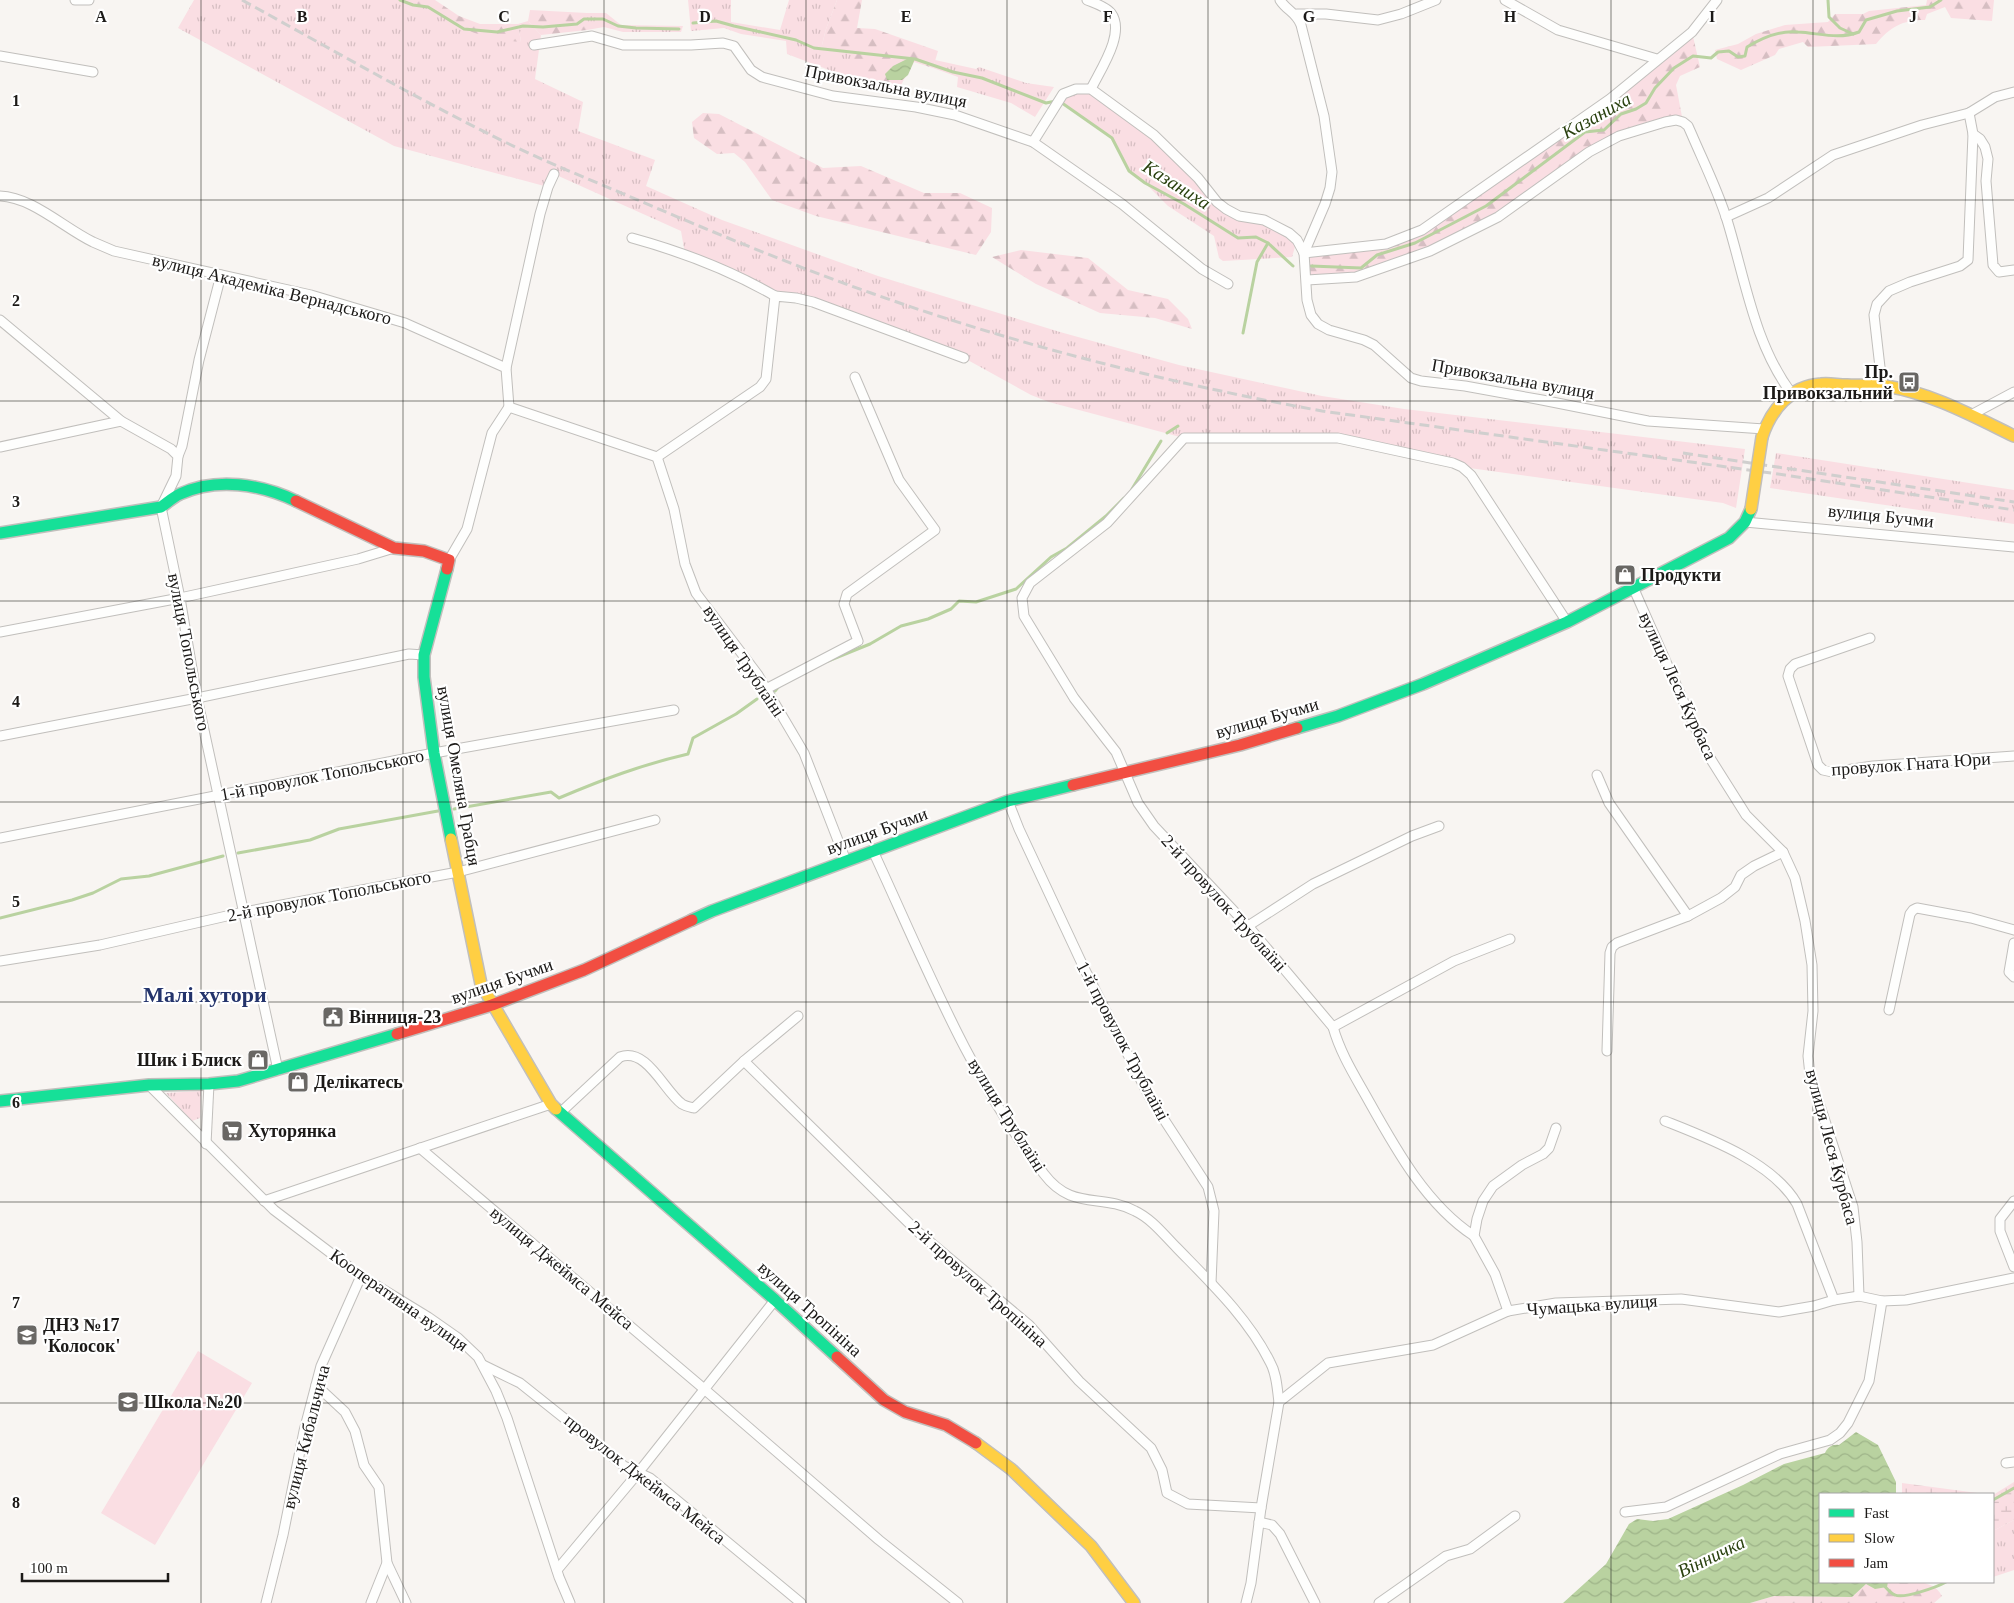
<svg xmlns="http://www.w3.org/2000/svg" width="2014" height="1603" font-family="'Times New Roman',serif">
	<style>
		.grass { fill: url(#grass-tufts) }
		.forest { fill: url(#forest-firs) }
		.wetland { fill: url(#wetland-marsh) }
		.garden { fill: #fadee3 }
		.water { fill: url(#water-waves) }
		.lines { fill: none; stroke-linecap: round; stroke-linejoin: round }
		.stream { stroke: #b9d2a0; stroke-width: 3 }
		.street-casing { stroke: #c1bfbc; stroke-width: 11 }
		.fast-casing { stroke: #c1bfbc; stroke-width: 14 }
		.slow-casing { stroke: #c1bfbc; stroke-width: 14 }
		.jam-casing { stroke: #c1bfbc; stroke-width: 14 }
		.street { stroke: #fefefd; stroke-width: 9 }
		.fast { stroke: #16e098; stroke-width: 11 }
		.slow { stroke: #ffcf43; stroke-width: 11 }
		.jam { stroke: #f24e42; stroke-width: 11 }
		.rail { stroke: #d0cfce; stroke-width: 3; stroke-dasharray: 10 5; stroke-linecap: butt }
		.slow-bridge-casing { stroke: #c1bfbc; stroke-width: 14; stroke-linecap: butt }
		.slow-bridge { stroke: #ffcf43; stroke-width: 11 }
		.grid { fill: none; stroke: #1c1a18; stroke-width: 1; stroke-opacity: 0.55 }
		.labels { text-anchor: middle; stroke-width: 4.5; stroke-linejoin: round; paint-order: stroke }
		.street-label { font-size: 18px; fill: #1c1a18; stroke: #fff }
		.poi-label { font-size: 18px; font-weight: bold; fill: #1c1a18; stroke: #fff; text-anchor: start }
		.water-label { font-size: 19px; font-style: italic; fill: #29400e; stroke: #fff }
		.district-label { font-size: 22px; font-weight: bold; fill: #24346c; stroke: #fff }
		.grid-label { font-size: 16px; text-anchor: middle; font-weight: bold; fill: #1c1a18; stroke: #fff; stroke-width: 4.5; stroke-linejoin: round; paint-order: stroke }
	</style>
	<defs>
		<pattern id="grass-tufts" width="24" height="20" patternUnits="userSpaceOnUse" patternTransform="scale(1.25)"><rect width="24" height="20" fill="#fadee3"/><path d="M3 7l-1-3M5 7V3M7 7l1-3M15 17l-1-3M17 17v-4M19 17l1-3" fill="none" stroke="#d6bec2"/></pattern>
		<pattern id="forest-firs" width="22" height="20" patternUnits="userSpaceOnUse" patternTransform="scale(1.25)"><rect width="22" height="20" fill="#fadee3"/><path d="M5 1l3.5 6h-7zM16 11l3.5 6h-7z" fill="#d6bec2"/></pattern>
		<pattern id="wetland-marsh" width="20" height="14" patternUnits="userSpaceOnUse" patternTransform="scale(1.25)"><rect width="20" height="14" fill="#fadee3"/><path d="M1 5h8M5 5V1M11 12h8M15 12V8" fill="none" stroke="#d6bec2"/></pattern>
		<pattern id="water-waves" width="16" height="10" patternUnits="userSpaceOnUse" patternTransform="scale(1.25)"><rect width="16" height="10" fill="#b9d2a0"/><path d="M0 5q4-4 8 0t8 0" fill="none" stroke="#9eb489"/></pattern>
	</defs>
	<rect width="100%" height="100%" fill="#f8f5f2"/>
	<g class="grass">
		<polygon points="194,0 400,0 413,5 428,7 464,29 521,42 518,24 528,21 541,35 535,79 583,102 578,131 655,160 646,186 722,220 878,276 1060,332 1179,365 1322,396 1404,409 1745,449 1736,508 1723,503 1462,467 1338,438 1184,438 1049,402 1031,395 964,358 813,302 775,296 685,254 681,231 554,174 548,187 394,146 178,28"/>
		<polygon points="688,0 731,0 731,22 780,30 789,0 837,0 826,29 821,49 852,52 852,84 837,73 787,54 786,41 741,34 724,28 691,31"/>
		<polygon points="587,13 606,13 621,25 683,26 681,32 623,32 604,27 587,30"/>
		<polygon points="935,60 976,69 979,67 1026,83 1054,87 1035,117 1011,103 957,87 958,77 933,68"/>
		<polygon points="1091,89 1154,135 1217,202 1297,240 1292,257 1223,261 1219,258 1214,236 1168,206 1145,183 1129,171 1112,138 1062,103 1065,97"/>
		<polygon points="1776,453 2014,490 2014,524 1770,488"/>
		<polygon points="201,1091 200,1118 192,1121 166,1093"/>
		<polygon points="2014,1520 2014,1570 1993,1577 1993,1531"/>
	</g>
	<g class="forest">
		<polygon points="400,0 435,0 459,16 480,24 518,24 521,42 491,39 464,29 428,7 413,5"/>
		<path d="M837,0H862L857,28L875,29L938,51L933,68L914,62C909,73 902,80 899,91L852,84V52L821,49L826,29Z"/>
		<path d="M1927,0H1994L1992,21L1951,18L1945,7L1927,14L1925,20C1902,20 1890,27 1876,44L1808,47L1803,42L1779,49L1775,55L1741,70L1717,59L1715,50L1738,44L1756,34L1785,25L1828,22L1835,14H1863L1869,11L1926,5Z"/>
		<polygon points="530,10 587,13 587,30 541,35 528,21"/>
		<polygon points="1692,32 1700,67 1680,76 1676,85 1683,122 1619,136 1498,217 1430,251 1356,277 1307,280 1304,253 1386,244 1422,230 1610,99"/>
		<polygon points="703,113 719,114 823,168 861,166 924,193 960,193 992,208 991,232 976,255 816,216 772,200 745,162 734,153 717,154 694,138 692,122"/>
		<polygon points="1021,250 1088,258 1128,290 1168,299 1188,319 1192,329 1155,318 1100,313 1036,284 992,257"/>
		<path d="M1888,1582C1905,1582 1933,1577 1942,1596L1934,1603H1750L1774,1596L1852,1597L1866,1584L1886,1587Z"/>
	</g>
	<g class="wetland">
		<polygon points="2014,1482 2014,1520 1993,1531 1993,1495"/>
		<polygon points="1902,1483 1985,1494 1902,1494"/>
	</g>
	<polygon class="garden" points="198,1351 252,1383 155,1545 101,1513"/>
	<g class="water">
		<polygon points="907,59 915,59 908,75 902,80 887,80 885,74 893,66"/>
		<path d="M1856,1432L1878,1445L1896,1482V1494H1820V1582H1888L1887,1587L1875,1589L1866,1584L1852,1597L1774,1596L1750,1603H1563L1606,1564L1629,1524L1637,1519L1653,1521L1668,1519L1743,1485L1784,1464L1825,1453C1828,1447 1832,1444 1839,1445Z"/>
	</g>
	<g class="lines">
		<g class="stream">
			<polyline points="400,0 413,5 428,7 464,29 497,32 523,26 543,27 577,24 584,19 603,19 618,26 636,28 679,29"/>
			<polyline points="1828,0 1829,17 1840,28 1853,34"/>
			<polyline points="693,23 716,21 734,26 796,40 814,48 915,59 953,72 982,78 1046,103 1056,101"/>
			<polyline points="1062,103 1112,138 1129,171 1145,183 1184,204 1238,238 1256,237 1268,243 1293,266"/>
			<path d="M1311,266L1361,268L1377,255L1415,243L1486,206L1585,132L1604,130L1621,114L1636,109L1646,103L1655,88L1674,68L1693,56L1711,58L1718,52L1729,51L1738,57L1745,56L1747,47C1762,38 1781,30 1798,32C1819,33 1838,40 1859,32L1866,20L1897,11L1930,7L1941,0"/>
			<polyline points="1243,333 1257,262 1268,243"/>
			<polyline points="1167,433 1178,426"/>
			<polyline points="1132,489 1161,441"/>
			<polyline points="828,661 870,644 901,626 928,619 951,609 959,601 976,602 1016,589 1051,557 1067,548 1106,516 1124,498"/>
			<polyline points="775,691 780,685"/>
			<path d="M454,809L551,792L559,798C604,779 641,765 688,754L693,738L736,714L757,699"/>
			<polyline points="238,853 310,840 339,829 438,811"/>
			<polyline points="0,918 72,900 93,893 121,879 149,876 223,856"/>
			<polyline points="1993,1500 2014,1488"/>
			<path d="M1880,1582C1885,1585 1889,1593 1895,1595C1904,1599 1937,1587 1946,1582"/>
		</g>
		<g class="street-casing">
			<g id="street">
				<polyline points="75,0 89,0"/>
				<path d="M1087,0C1094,3 1105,6 1111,13C1126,33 1100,70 1091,89"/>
				<path d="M1280,0C1287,11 1296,12 1301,25L1324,116L1332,172L1330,188L1325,204L1304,253"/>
				<polyline points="1505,0 1558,30 1657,59"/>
				<polyline points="1297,14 1326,14 1378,20 1401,14 1436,0"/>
				<polyline points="534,45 592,36 623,45 691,45 723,43 734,46 751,70 762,77 833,96 916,107 955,115 1033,142 1122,204 1202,269 1228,284"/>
				<polyline points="0,56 93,72"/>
				<polyline points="1973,134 1980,139 1985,147 1988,159 1986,181 1993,265 1999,272 2014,270"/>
				<polyline points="1033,142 1063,94 1076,89 1091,89 1154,135 1198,178 1217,202 1226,209 1239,216 1264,220 1289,233 1297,240 1304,253 1307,300 1311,315 1318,324 1329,330 1364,340 1374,345 1411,378 1421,381 1465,386 1542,400 1648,421 1764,429"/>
				<path d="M0,196C32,197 64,228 93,242C100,245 107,248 114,251L311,295L405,323L506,368L509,407L657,457L760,387L766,379L775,296L796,298L813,302L964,358"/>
				<polyline points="1726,217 1768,198 1833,155 1922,125 1969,113 1995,97 2014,92"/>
				<path d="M632,238C683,252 730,270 775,296"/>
				<polyline points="1304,253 1386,244 1422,230 1610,99 1692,32 1717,0"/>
				<path d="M1307,280L1356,277L1430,251L1498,217L1589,152L1619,136L1665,122L1676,120L1683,122L1688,126L1692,135C1704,163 1718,191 1727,220C1745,278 1754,344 1792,394"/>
				<polyline points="0,320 121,421 171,449 178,456 176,476 161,507 180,598 197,698 278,1070"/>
				<polyline points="506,368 540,214 548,187 554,174"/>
				<polyline points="1884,386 1881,376 1874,315 1877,304 1889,291 1910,282 1960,266 1968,260 1973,134 1969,113"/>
				<polyline points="1971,415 2014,392"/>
				<polyline points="0,447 121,421"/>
				<polyline points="178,456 182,446 199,360 221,275"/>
				<polyline points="657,457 674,509 685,564 696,593 758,675 804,753 846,861"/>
				<polyline points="1745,522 2014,547"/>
				<polyline points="449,560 467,529 492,433 509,407"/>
				<polyline points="1633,587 1705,750 1746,815 1783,852 1795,878 1805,921 1812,965 1813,1011 1808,1056 1810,1075 1853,1207 1857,1242 1859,1296"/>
				<polyline points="0,632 180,598 358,559 394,548"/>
				<polyline points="1870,638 1795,664 1790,669 1788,676 1818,765 1823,770 1832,772 1873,766 2014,756"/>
				<polyline points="766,689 858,641 844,604 847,594 935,530 899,480 855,377"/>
				<polyline points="0,736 197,698 409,654 424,655"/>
				<polyline points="1597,775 1609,803 1688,916"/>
				<polyline points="1008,801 1019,829 1084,968 1150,1098 1208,1187 1214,1211 1211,1283"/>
				<polyline points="0,838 434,753 674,710"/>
				<path d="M873,851C924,961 969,1077 1044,1174C1072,1211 1101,1193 1135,1211C1152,1219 1164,1235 1177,1248C1211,1283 1248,1318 1270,1362C1277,1374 1277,1389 1279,1402"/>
				<polyline points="1248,926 1313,884 1412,836 1439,826"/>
				<polyline points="2014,943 2009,972 2014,977"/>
				<polyline points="0,961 100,945 244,912 458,872 655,820"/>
				<polyline points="1889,1010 1910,914 1913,910 1917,908 1971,918 2014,930"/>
				<polyline points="1333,1027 1454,961 1510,939"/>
				<polyline points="1607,1051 1610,953 1612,947 1617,943 1688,916 1721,898 1735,887 1741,875 1754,866 1783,852"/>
				<polyline points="744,1061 917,1231 1029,1325 1079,1381 1151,1448 1162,1470 1167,1493 1188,1504 1261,1508"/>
				<polyline points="149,1085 274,1210 361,1276 428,1317 458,1338 478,1357 496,1391 507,1418 559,1577 570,1603"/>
				<path d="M560,1113L620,1057C647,1047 664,1091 682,1104C685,1106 690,1107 694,1108L744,1061L798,1016"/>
				<path d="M1665,1121C1708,1138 1773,1162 1797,1204L1834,1300"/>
				<polyline points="206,1144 209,1084"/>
				<polyline points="420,1148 703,1388 879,1540 958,1603"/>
				<polyline points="264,1201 551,1104"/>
				<polyline points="2014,1201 2000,1219 2000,1231 2014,1267"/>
				<path d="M1474,1236C1425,1204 1394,1146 1366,1096C1353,1073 1340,1052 1333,1027L1248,926L1154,826L1138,803L1116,752L1074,698L1024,616L1022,598L1030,583L1107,523L1184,438H1338L1453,463L1462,467L1471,475L1567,622"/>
				<polyline points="1508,1311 1495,1274 1474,1236 1477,1219 1483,1201 1493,1186 1522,1165 1543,1154 1549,1148 1556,1128"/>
				<polyline points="483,1365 520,1383 624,1466 650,1478 801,1603"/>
				<polyline points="316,1385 345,1412 355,1431 364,1465 379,1487 387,1563 406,1603"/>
				<polyline points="2006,1463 2014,1462"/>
				<polyline points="1625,1512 1666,1507 1780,1454 1830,1440 1840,1433 1848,1423 1869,1381 1882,1301"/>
				<polyline points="1259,1522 1272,1525 1280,1534 1315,1603"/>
				<polyline points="557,1570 638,1473 775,1300"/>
				<polyline points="266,1603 283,1535 304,1431 321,1366 361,1276"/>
				<polyline points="371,1603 387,1563"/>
				<polyline points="1246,1603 1251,1583 1261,1508 1279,1402 1328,1363 1433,1345 1508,1311 1556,1303 1681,1299 1779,1312 1814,1306 1834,1300 1859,1296 1882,1301 1906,1300 2014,1278"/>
				<polyline points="1379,1603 1446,1556 1470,1549 1515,1516"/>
			</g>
		</g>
		<g class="fast-casing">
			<g id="fast">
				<path d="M0,533L161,507C167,503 173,497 180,494C217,477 260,484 296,501"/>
				<polyline points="447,569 424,655 424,677 434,753 451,839"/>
				<polyline points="1297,728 1338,716 1423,684 1567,622 1729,538 1745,522 1751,509"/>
				<polyline points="692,920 712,911 1008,801 1073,785"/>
				<polyline points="0,1101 149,1085 209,1084 238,1081 397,1034"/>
				<polyline points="556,1109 775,1300 837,1357"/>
			</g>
		</g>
		<g class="slow-casing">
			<g id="slow">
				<path d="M1762,437C1771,410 1790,386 1821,384C1830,383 1838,385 1847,385C1860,386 1873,384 1886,386C1931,393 1973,416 2014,436"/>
				<polyline points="451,839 481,984 551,1104 556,1109"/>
				<polyline points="976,1443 1011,1469 1091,1546 1134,1603"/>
			</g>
		</g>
		<g class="jam-casing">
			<g id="jam">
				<polyline points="296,501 394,548 424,551 449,560 447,569"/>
				<polyline points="1073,785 1240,745 1297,728"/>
				<polyline points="397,1034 492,1005 584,970 692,920"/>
				<polyline points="837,1357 884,1400 905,1412 946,1425 976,1443"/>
			</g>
		</g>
		<use href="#street" class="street"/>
		<use href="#fast" class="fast"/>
		<use href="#slow" class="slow"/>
		<use href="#jam" class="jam"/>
		<g class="rail">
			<path d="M242,0C331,49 419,100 509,144C557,167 606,186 654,207C725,237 797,267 871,293C1017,345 1168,383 1322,411L1785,475L2014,510"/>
			<polyline points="1683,453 2014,502"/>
		</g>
		<g class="slow-bridge-casing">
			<polyline id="slow-bridge" points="1751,509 1762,437"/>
		</g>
		<use href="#slow-bridge" class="slow-bridge"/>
	</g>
	<path class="grid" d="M201,0V1603M403,0V1603M604,0V1603M806,0V1603M1007,0V1603M1208,0V1603M1410,0V1603M1611,0V1603M1813,0V1603M0,200H2014M0,401H2014M0,601H2014M0,802H2014M0,1002H2014M0,1202H2014M0,1403H2014"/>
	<defs>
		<g id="bus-square" transform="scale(1.125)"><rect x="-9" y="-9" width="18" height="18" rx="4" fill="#696764" stroke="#fff"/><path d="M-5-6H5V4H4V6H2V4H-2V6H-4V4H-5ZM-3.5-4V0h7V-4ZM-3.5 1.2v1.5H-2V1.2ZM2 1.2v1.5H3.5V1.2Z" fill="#fff"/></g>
		<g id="shop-square" transform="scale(1.125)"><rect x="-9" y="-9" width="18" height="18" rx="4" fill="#696764" stroke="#fff"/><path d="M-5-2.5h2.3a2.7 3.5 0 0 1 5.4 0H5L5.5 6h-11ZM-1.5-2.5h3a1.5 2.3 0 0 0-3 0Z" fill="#fff"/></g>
		<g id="civic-square" transform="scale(1.125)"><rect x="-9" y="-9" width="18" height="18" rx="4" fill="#696764" stroke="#fff"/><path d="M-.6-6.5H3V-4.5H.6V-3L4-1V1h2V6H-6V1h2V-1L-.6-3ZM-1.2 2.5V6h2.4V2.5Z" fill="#fff"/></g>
		<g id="supermarket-square" transform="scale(1.125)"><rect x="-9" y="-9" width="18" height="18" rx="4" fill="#696764" stroke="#fff"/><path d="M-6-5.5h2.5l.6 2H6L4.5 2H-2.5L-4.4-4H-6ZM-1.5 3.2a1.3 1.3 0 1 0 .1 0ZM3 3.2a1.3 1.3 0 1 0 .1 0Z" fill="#fff"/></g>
		<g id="school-square" transform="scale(1.125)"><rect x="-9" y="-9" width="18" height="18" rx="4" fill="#696764" stroke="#fff"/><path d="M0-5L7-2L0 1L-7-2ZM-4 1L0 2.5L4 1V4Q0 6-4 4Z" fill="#fff"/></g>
	</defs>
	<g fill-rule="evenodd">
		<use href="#bus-square" x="1909" y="382"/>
		<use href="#shop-square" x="1625" y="575"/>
		<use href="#civic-square" x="333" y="1017"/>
		<use href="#shop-square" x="258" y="1060"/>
		<use href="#shop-square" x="298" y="1082"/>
		<use href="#supermarket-square" x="232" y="1131"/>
		<use href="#school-square" x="27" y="1335"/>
		<use href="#school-square" x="128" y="1402"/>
	</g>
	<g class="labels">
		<g class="street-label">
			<text transform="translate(886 86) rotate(11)" y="6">Привокзальна вулиця</text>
			<text transform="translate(272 289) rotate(14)" y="6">вулиця Академіка Вернадського</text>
			<text transform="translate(1513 379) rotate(10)" y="6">Привокзальна вулиця</text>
			<text transform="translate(1881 516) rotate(6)" y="6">вулиця Бучми</text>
			<text transform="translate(189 652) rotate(79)" y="6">вулиця Топольського</text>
			<text transform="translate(744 661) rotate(56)" y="6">вулиця Трублаїні</text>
			<text transform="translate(1678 686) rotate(65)" y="6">вулиця Леся Курбаса</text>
			<text transform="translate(1267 718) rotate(-16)" y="6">вулиця Бучми</text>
			<text transform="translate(1911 764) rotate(-4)" y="6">провулок Гната Юри</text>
			<text transform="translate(322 775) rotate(-11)" y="6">1-й провулок Топольського</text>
			<text transform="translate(459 776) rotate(80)" y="6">вулиця Омеляна Грабця</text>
			<text transform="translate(877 831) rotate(-20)" y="6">вулиця Бучми</text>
			<text transform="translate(329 896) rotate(-11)" y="6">2-й провулок Топольського</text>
			<text transform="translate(1224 903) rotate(48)" y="6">2-й провулок Трублаїні</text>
			<text transform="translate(502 981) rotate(-19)" y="6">вулиця Бучми</text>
			<text transform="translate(1123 1041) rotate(62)" y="6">1-й провулок Трублаїні</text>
			<text transform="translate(1007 1115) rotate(58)" y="6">вулиця Трублаїні</text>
			<text transform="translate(1832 1147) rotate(75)" y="6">вулиця Леся Курбаса</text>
			<text transform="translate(562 1268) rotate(40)" y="6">вулиця Джеймса Мейса</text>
			<text transform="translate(978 1284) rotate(42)" y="6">2-й провулок Тропініна</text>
			<text transform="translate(399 1300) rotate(35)" y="6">Кооперативна вулиця</text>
			<text transform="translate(1592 1305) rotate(-4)" y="6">Чумацька вулиця</text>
			<text transform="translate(810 1309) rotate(42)" y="6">вулиця Тропініна</text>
			<text transform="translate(306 1437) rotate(-76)" y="6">вулиця Кибальчича</text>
			<text transform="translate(645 1479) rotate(38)" y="6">провулок Джеймса Мейса</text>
		</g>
		<g class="poi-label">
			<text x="1893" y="378" text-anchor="end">Пр.<tspan x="1893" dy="21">Привокзальний</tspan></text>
			<text x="1641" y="581">Продукти</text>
			<text x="349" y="1023">Вінниця-23</text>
			<text x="242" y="1066" text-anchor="end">Шик і Блиск</text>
			<text x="314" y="1088">Делікатесь</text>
			<text x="248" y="1137">Хуторянка</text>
			<text x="43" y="1331">ДНЗ №17<tspan x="43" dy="21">'Колосок'</tspan></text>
			<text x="144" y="1408">Школа №20</text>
		</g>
		<g class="water-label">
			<text transform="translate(1596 115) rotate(-29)" y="7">Казаниха</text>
			<text transform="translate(1177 184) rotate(32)" y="7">Казаниха</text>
			<text transform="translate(1711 1556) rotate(-26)" y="7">Вінничка</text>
		</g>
		<g class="district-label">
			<text x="205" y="1002">Малі хутори</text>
		</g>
	</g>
	<g class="grid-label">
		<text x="101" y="22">A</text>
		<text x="302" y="22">B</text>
		<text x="504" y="22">C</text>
		<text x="705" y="22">D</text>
		<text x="906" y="22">E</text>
		<text x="1108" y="22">F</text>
		<text x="1309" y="22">G</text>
		<text x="1510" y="22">H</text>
		<text x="1712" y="22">I</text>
		<text x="1913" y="22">J</text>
		<text x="16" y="106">1</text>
		<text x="16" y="306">2</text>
		<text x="16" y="507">3</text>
		<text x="16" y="707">4</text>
		<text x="16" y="907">5</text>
		<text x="16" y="1108">6</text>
		<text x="16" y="1308">7</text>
		<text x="16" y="1508">8</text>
	</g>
	<rect x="1819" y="1493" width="175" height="90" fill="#ffffff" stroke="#a4a3a3"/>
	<rect x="1829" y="1509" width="25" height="8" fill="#16e098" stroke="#a4a3a3"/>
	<text x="1864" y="1518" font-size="15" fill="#1c1a18">Fast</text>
	<rect x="1829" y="1534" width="25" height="8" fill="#ffcf43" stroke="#a4a3a3"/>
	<text x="1864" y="1543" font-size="15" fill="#1c1a18">Slow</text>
	<rect x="1829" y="1559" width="25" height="8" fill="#f24e42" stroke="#a4a3a3"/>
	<text x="1864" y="1568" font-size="15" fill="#1c1a18">Jam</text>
	<path d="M22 1573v8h146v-8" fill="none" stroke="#1c1a18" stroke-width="2.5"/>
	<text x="30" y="1573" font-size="15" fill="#1c1a18" stroke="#ffffff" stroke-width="4" paint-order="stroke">100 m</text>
</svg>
